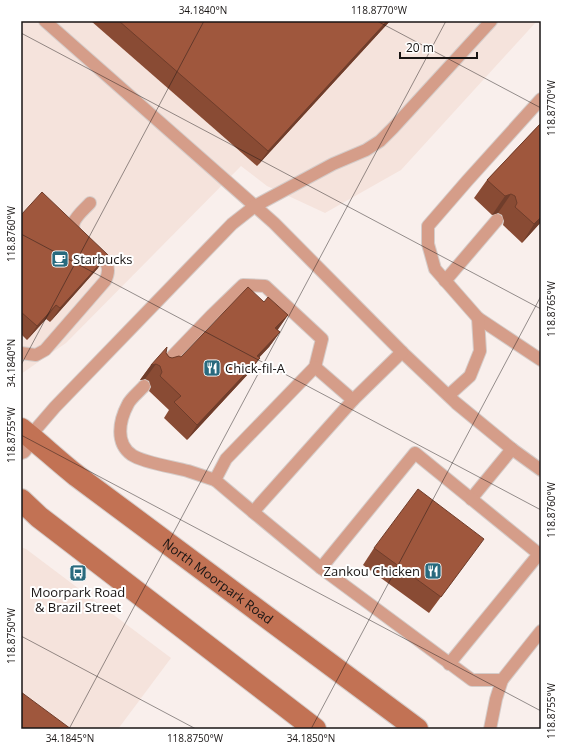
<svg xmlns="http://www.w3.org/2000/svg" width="562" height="750" font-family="'Open Sans',sans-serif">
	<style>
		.built { fill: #f5e3dc }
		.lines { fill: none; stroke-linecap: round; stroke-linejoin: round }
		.lane-casing { stroke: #d5ccc9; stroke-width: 14 }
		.street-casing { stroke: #d5ccc9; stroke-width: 24 }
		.secondary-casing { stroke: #d5ccc9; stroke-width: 24 }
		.lane { stroke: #d59d89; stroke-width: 12 }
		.street { stroke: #d59d89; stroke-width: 22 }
		.secondary { stroke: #c27254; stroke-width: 22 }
		.wall { fill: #894b34 }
		.shaded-wall { fill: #6f3d2b }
		.building { fill: #9f573d; stroke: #6f3d2b }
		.ticks { fill: none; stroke: #191514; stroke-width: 1; stroke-opacity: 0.45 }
		.labels { text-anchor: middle; stroke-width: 4; stroke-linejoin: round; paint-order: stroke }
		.poi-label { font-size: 13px; fill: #191514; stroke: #fff; text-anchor: start }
		.street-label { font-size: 13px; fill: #191514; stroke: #fff }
		.neatline { fill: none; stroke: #191514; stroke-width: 1.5 }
		.ticks-label { font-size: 10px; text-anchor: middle; fill: #191514 }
	</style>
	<rect width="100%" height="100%" fill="#f9efec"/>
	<g class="built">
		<polygon points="21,21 537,21 401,170 325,213 267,186 241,166 66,343 21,374"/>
		<polygon points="21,547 26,549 171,658 118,729 21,729"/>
	</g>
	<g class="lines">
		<g class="lane-casing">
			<g id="lane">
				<polyline points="45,21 274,223 402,352 456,403 512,449 541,470"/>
				<path d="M78,236C65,224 81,213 90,203"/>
				<polyline points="445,281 497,220"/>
				<polyline points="478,318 541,360"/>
				<path d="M21,353L36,355L45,350L105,281C113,265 104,260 93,250"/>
				<polyline points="163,366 212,315 243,285 265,286 322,339 315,367 226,459 215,480 253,512 353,400 402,352"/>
				<polyline points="315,367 353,400"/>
				<path d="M144,386C139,392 131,398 128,404C119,421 115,443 132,455C144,463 174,467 188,471C197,474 206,477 215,480"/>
				<polyline points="449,395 470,376 480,351 478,318 435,269 428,244 428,226 467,181 541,99"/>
				<polyline points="30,436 55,407 232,224 255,206 333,164 366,150 380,141 393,128 491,21"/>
				<polyline points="471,499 512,449"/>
				<polyline points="253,512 321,568 472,680 502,680 541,631"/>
				<polyline points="321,568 415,453 539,554 449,664"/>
				<polyline points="490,729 496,699 502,680"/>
			</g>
		</g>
		<g class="street-casing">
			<polyline id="street" points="21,448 30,436"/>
		</g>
		<g class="secondary-casing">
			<g id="secondary">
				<path id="s1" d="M21,429C40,444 58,461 77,476C190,561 304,644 417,729"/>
				<polyline points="21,500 39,517 315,729"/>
			</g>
		</g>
		<use href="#lane" class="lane"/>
		<use href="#street" class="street"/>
		<use href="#secondary" class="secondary"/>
	</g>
	<g class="wall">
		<polygon points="91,21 390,21 257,166"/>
		<polygon points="541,123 541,222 522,243 503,225 504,221 502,215 498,213 492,215 474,198 487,180"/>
		<polygon points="21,215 98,268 50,322 46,319 27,340 21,334"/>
		<polygon points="264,302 288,315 277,330 280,332 269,347 259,357 249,373 187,440 164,418 169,410 149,391 151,387 149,381 145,379 140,380 151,365 166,353 169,357 172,358 181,357"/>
		<polygon points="374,548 472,555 429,613 363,565"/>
	</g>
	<g class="shaded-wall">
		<polygon points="387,21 390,21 257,166 268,151"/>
		<polygon points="511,194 498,213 492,215 505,196"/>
		<polygon points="541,217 541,222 522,243 534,224"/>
		<polygon points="108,255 98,268 50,322 60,308"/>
		<polygon points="56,305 46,319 27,340 37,326"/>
		<polygon points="288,315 277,331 275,328"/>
		<polygon points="280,332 269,347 247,371 257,356"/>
		<polygon points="260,358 249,373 187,440 197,425"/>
		<polygon points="156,364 145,379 140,380 151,365"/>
	</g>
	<g class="building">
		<polygon points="119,21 387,21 268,151"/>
		<polygon points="541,123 541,217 534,224 515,207 517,203 515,196 511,194 505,196 487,180"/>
		<polygon points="42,192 108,255 60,308 56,305 37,326 21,312 21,215"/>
		<polygon points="248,287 264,302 268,297 288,315 275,328 280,332 257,356 260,358 197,425 174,402 181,396 160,376 162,372 160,366 156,364 151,365 167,347 166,353 169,357 172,358 179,356 181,357"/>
		<polygon points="418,489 484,539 441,597 374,548"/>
		<polygon points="21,692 71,729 21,729"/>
	</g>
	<path class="ticks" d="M377,21L541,108M21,33L541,309M21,234L541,510M21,365L204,21M21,435L541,711M21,636L196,729M69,729L446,21M311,729L541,296"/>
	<defs>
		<g id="cafe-square" transform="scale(0.9)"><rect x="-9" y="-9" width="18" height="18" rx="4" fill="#296a7e" stroke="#fff"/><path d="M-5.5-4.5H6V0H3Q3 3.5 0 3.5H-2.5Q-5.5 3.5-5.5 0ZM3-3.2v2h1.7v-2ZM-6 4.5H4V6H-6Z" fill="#fff"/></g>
		<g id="restaurant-square" transform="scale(0.9)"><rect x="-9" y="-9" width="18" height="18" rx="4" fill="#296a7e" stroke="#fff"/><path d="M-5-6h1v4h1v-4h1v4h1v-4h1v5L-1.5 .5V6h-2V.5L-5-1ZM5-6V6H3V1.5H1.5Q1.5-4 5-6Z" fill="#fff"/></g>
		<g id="bus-square" transform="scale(0.9)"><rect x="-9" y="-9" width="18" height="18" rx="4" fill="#296a7e" stroke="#fff"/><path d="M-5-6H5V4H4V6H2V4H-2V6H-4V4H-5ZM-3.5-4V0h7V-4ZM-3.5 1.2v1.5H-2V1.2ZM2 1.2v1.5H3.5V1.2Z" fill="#fff"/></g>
	</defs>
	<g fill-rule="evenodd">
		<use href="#cafe-square" x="60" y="259"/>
		<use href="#restaurant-square" x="212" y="368"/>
		<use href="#restaurant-square" x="433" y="571"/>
		<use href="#bus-square" x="78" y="573"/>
	</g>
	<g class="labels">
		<g class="poi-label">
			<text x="73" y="264">Starbucks</text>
			<text x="225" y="373">Chick-fil-A</text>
			<text x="420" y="576" text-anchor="end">Zankou Chicken</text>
			<text x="78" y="597" text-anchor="middle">Moorpark Road<tspan x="78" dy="15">&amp; Brazil Street</tspan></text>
		</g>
		<g class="street-label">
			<text dy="5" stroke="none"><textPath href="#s1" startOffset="249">North Moorpark Road</textPath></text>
		</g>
	</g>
	<rect width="562" height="750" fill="none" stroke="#ffffff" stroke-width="44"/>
	<path d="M400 52v6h77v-6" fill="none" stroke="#191514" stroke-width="2"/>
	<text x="406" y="52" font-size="12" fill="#191514" stroke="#ffffff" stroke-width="3" paint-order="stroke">20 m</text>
	<rect x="22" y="22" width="518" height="706" class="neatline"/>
	<g class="ticks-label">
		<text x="203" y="14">34.1840°N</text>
		<text x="379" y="14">118.8770°W</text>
		<text transform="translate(551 108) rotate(-90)" y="4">118.8770°W</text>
		<text transform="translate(11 234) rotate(-90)" y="4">118.8760°W</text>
		<text transform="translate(551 309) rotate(-90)" y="4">118.8765°W</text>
		<text transform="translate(11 363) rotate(-90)" y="4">34.1840°N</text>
		<text transform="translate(11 435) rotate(-90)" y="4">118.8755°W</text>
		<text transform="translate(551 510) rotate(-90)" y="4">118.8760°W</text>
		<text transform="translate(11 636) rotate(-90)" y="4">118.8750°W</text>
		<text transform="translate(551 711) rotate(-90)" y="4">118.8755°W</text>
		<text x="70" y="742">34.1845°N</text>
		<text x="195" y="742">118.8750°W</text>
		<text x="311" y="742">34.1850°N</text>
	</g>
</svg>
